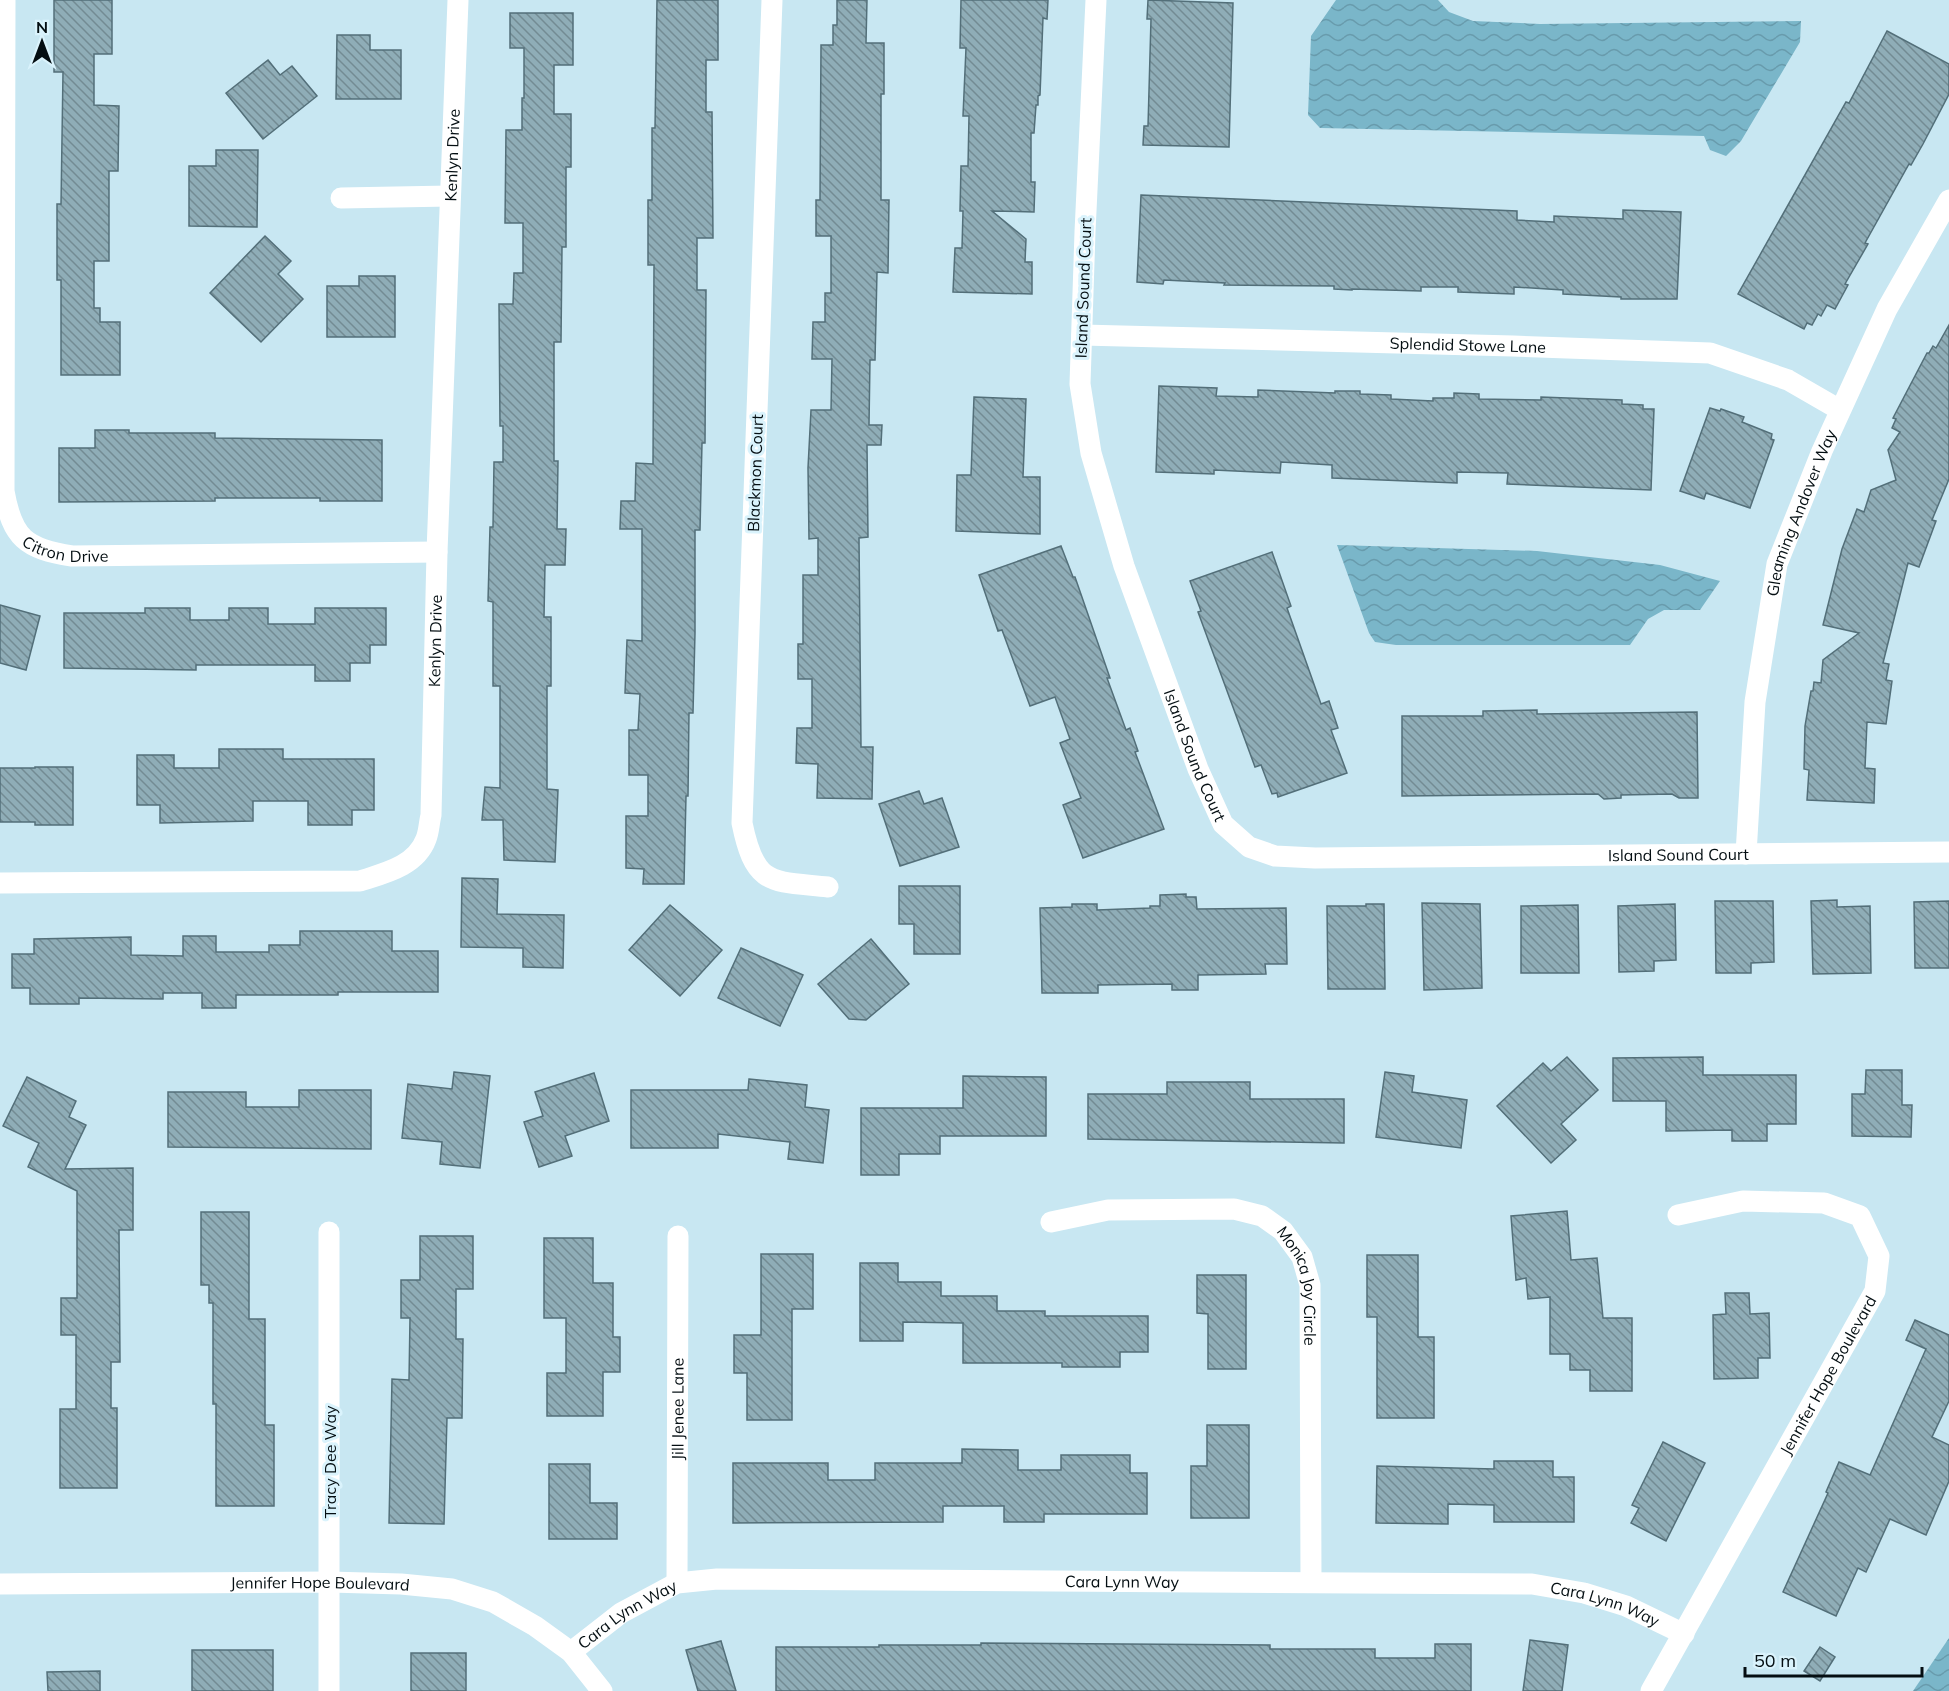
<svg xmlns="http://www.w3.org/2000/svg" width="1949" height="1691" font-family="Mulish,sans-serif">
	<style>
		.water { fill: url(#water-waves) }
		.building { fill: url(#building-back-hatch); stroke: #536f79; stroke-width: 1.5 }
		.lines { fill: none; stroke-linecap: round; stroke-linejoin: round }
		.street { stroke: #fff; stroke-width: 21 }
		.labels { text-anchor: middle; stroke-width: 6; stroke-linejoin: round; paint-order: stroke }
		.street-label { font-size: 16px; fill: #040e12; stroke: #daf3fc }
	</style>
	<defs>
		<pattern id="water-waves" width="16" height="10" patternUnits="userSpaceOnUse" patternTransform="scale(1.5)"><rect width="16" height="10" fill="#7ab6c9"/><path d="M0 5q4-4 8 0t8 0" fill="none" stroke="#689bac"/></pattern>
		<pattern id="building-back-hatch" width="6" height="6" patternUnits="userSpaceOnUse" patternTransform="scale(1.5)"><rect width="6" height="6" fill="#8fadb7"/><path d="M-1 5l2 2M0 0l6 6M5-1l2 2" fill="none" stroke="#738b93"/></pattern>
	</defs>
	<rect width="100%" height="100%" fill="#c8e7f2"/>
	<g class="water">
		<polygon points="1336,0 1438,0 1449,12 1473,21 1540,24 1801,21 1800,42 1741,141 1726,156 1710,150 1704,136 1320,128 1308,115 1311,36"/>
		<polygon points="1337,545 1537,551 1660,565 1720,581 1700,610 1664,610 1648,619 1630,645 1396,645 1375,642 1369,633"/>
		<polygon points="1949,1638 1949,1691 1913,1691"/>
	</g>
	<g class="building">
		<polygon points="54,0 112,0 112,54 94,54 94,105 119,106 118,171 109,171 109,261 94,261 94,308 100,308 100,322 120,322 120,375 61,375 61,280 57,280 57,204 61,204 63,72 54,72"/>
		<polygon points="657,0 718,0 718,60 706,60 706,112 712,112 713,238 697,238 697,290 706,290 705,443 702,443 700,530 695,530 695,633 693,713 689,713 688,796 686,796 684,884 643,884 644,869 626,868 626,816 648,816 648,775 629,775 629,730 638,730 640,694 625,693 627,640 642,641 642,529 620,529 621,501 635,501 636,463 653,464 654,265 648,265 648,200 652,200 652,128 655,128"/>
		<polygon points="837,0 867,0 866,43 884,43 884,94 881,94 881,200 889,200 888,273 877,272 875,360 870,360 869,425 882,425 881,445 867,445 868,537 859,538 861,747 873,747 872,799 817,798 818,764 796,763 797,728 812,728 812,679 798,679 798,644 803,644 803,575 818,575 818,538 809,539 808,468 811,410 831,410 832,359 812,359 813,322 825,322 825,293 831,293 831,236 816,236 816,200 820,200 821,45 833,45 833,25 837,25"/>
		<polygon points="961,0 1048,0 1047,19 1043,18 1040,95 1038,96 1038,105 1036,105 1034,133 1031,133 1031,182 1035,182 1034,212 992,211 1026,239 1025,262 1032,262 1032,294 953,292 955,248 962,248 963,211 960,211 961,166 968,166 969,116 963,116 966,48 960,48"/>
		<polygon points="1148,0 1233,3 1229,147 1143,145 1144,126 1148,126 1151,19 1147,19"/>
		<polygon points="510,13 573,13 573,65 554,65 554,114 571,114 571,167 566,167 566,247 562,247 561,342 554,342 554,461 558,461 557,529 566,529 565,565 545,565 544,617 551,617 551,686 547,686 547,789 558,790 555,862 504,860 503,820 482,820 485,787 500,788 500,686 493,686 493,602 488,601 490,527 493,527 494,462 503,462 503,426 500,426 499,304 513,304 514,273 523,273 523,223 505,223 506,130 522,130 522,98 524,98 524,48 510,48"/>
		<polygon points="1887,31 1949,64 1949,94 1923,144 1911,165 1909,164 1865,243 1868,244 1845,284 1848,285 1835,309 1827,305 1821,316 1818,314 1812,325 1807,323 1804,329 1738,294 1846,102 1849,103"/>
		<polygon points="337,35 370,35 370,50 401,50 401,99 336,99"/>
		<polygon points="268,60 280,75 292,66 317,96 263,139 226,93"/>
		<polygon points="216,150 258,150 257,227 189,226 189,166 216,166"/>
		<polygon points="1141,195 1517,211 1517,220 1554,222 1554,216 1623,219 1623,210 1681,212 1677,299 1621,299 1621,297 1563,294 1563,290 1514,287 1514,294 1458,292 1458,287 1421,287 1421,291 1352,289 1352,290 1334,289 1334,286 1224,285 1225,283 1164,280 1163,284 1137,282"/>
		<polygon points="265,236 291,261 278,274 303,299 261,342 210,293"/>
		<polygon points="359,276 395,276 395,337 327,337 327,286 359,286"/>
		<polygon points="1949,325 1949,479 1932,520 1936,521 1919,567 1908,563 1883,663 1889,664 1886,680 1892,681 1886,724 1867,722 1865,768 1875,769 1874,803 1807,800 1809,770 1804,769 1805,726 1811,691 1813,691 1814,682 1821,683 1823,660 1859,633 1823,625 1842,549 1857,509 1864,512 1871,490 1896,480 1888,450 1900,432 1892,428 1896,419 1893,418 1927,353 1929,353 1933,346 1936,348"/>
		<polygon points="1159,386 1217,388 1216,396 1258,397 1258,390 1335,393 1335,391 1360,391 1360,394 1391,395 1391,399 1433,401 1433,398 1454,398 1454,393 1479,394 1479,399 1541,400 1541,397 1622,400 1622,404 1643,405 1643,409 1654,409 1651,490 1507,484 1508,473 1457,472 1457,483 1332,478 1332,465 1281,462 1280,473 1214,470 1214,474 1156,472"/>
		<polygon points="974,397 1026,399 1023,477 1040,477 1040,534 956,531 957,475 971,475"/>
		<polygon points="1710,408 1720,411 1721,409 1744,417 1742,422 1772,434 1771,439 1774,440 1750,508 1706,493 1704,499 1680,491"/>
		<polygon points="95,430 129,430 129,433 215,433 215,438 382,440 382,501 320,501 320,498 215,498 215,501 59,502 59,448 95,448"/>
		<polygon points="1061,546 1073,577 1075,577 1110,678 1107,678 1126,730 1130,728 1138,751 1135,752 1164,829 1083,858 1063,805 1081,798 1060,743 1070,739 1055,697 1030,706 1002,630 998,631 979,575"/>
		<polygon points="1272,552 1291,606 1287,608 1321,704 1329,701 1338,728 1331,730 1347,773 1278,797 1277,793 1272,794 1261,765 1255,767 1198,612 1201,611 1190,581"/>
		<polygon points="0,605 40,616 26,670 0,663"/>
		<polygon points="145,608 190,608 190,620 229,620 229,608 268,608 268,624 315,624 315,608 386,608 386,645 370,645 370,663 350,663 350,681 315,681 315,665 196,665 196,670 64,668 64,613 145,613"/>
		<polygon points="1537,710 1537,714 1697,712 1698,798 1679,798 1672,794 1621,795 1621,798 1604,799 1598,794 1402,796 1402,716 1483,716 1483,711"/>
		<polygon points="219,749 283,749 283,759 374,759 374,810 352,810 352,825 308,825 308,801 253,801 253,821 160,823 160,805 137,805 137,755 174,755 174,768 219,768"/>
		<polygon points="35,767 73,767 73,825 35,825 35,822 0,822 0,768 35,768"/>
		<polygon points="919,791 924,804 942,798 959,847 900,866 879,804"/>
		<polygon points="462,878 498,879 497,914 564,915 563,968 523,967 523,948 461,947"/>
		<polygon points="899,886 960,886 960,954 914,954 914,924 899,924"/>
		<polygon points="1186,894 1186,897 1196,897 1197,909 1286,908 1287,964 1265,964 1266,974 1198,975 1198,990 1172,990 1172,984 1098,985 1098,993 1042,993 1040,908 1072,907 1072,904 1097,904 1097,910 1150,908 1150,906 1160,906 1160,895"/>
		<polygon points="1837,900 1837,907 1870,906 1871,973 1813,974 1811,901"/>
		<polygon points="1715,901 1773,901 1774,962 1751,963 1751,973 1716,973"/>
		<polygon points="1949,901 1949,968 1915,968 1914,902"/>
		<polygon points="1422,903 1480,904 1482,988 1424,990"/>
		<polygon points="1366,904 1384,904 1385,989 1328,989 1327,906 1366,906"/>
		<polygon points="1675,904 1676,960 1654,961 1654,971 1619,972 1618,906"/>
		<polygon points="670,905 722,950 680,996 629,950"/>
		<polygon points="1578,905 1579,973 1521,973 1521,906"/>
		<polygon points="300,931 392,931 392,951 438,951 438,992 338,992 338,995 236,995 236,1008 202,1008 202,993 163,993 163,999 79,998 79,1004 30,1004 30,988 12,988 12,954 34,954 34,939 131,937 131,955 183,956 183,936 216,936 216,952 269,952 269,945 300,945"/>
		<polygon points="871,939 909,984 866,1020 849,1019 818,984"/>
		<polygon points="741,948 803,975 780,1026 718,998"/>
		<polygon points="1567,1057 1598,1090 1561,1124 1576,1140 1551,1163 1497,1106 1543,1063 1551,1071"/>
		<polygon points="1703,1057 1703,1075 1796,1075 1796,1124 1767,1124 1767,1141 1732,1141 1732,1130 1666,1131 1666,1101 1613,1101 1613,1058"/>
		<polygon points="1866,1070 1902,1070 1902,1105 1912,1105 1911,1137 1852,1136 1852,1094 1865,1094"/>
		<polygon points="454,1072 490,1076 480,1168 440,1164 442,1142 402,1138 408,1084 452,1089"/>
		<polygon points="1385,1072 1414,1076 1412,1092 1467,1100 1461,1148 1376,1137"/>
		<polygon points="594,1073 609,1121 565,1136 572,1156 539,1167 524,1122 543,1116 535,1092"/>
		<polygon points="963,1076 1046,1077 1046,1136 940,1136 940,1154 899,1154 899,1175 861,1175 861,1108 963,1108"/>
		<polygon points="27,1077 76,1101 69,1117 86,1125 65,1169 133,1168 133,1230 119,1230 120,1362 111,1362 111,1408 117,1408 117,1488 60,1488 60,1409 76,1409 76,1335 61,1335 61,1298 77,1298 77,1191 28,1167 39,1143 3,1126"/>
		<polygon points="749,1079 807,1085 805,1107 829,1110 823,1163 788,1159 790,1142 718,1134 718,1148 631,1148 631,1090 748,1090"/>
		<polygon points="1167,1082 1250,1082 1250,1099 1344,1099 1344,1143 1088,1139 1088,1094 1167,1094"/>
		<polygon points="299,1090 371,1090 371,1149 168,1147 168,1092 246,1092 246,1107 299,1107"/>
		<polygon points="1567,1211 1571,1260 1597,1258 1603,1318 1632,1318 1632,1391 1590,1391 1590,1370 1570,1370 1570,1354 1550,1354 1550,1297 1528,1299 1526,1278 1516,1280 1511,1216"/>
		<polygon points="201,1212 249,1212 249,1319 265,1319 265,1425 274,1425 274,1506 216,1506 216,1404 213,1404 213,1303 209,1303 209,1285 201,1285"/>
		<polygon points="420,1236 473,1236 473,1289 456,1289 456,1339 463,1339 462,1418 447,1418 444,1524 389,1523 392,1379 409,1380 410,1318 401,1318 401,1280 420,1280"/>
		<polygon points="544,1238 593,1238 593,1283 613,1283 613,1337 620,1337 620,1372 603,1372 603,1416 547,1416 547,1373 566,1373 566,1318 544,1318"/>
		<polygon points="761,1254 813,1254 813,1309 792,1309 792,1420 747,1420 747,1373 734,1373 734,1335 761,1335"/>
		<polygon points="1367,1255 1418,1255 1418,1337 1434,1337 1434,1418 1377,1418 1377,1317 1367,1317"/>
		<polygon points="860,1263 898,1263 898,1282 941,1282 941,1296 997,1296 997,1311 1045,1311 1045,1316 1148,1316 1148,1352 1120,1352 1120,1367 1062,1367 1062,1363 963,1363 963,1323 903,1322 903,1341 860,1341"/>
		<polygon points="1197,1275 1246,1275 1246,1369 1208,1369 1208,1314 1197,1313"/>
		<polygon points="1725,1293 1749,1293 1750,1314 1769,1313 1770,1358 1758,1358 1758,1378 1714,1379 1713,1315 1726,1314"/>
		<polygon points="1915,1320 1949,1335 1949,1401 1932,1437 1949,1445 1949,1481 1926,1535 1890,1519 1866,1572 1858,1568 1836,1616 1783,1592 1828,1493 1826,1492 1839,1462 1870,1475 1926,1349 1906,1340"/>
		<polygon points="1207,1425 1249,1425 1249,1518 1191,1518 1191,1466 1207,1466"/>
		<polygon points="1663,1442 1705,1463 1666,1541 1631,1523 1639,1508 1632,1505"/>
		<polygon points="962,1449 1018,1450 1018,1470 1061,1470 1061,1455 1130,1455 1130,1473 1147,1473 1147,1514 1044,1514 1044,1522 1004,1522 1004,1506 943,1506 943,1522 733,1523 733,1463 828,1463 828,1480 875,1480 875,1463 962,1463"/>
		<polygon points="1494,1461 1553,1461 1553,1477 1574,1477 1574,1522 1494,1522 1494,1505 1448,1504 1448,1524 1376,1523 1377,1466 1494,1469"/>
		<polygon points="549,1464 590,1464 590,1503 617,1503 617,1539 549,1539"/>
		<polygon points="1530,1640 1568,1645 1562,1691 1523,1691"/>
		<polygon points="721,1641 736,1691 698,1691 686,1650"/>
		<polygon points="981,1643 1270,1645 1270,1649 1375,1649 1375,1658 1435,1658 1435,1644 1471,1644 1471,1691 776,1691 776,1647 879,1647 879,1645 981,1645"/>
		<polygon points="1820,1647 1835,1657 1820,1681 1804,1671"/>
		<rect x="192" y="1650" width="81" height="41"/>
		<rect x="411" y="1653" width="55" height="38"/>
		<polygon points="100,1671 100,1691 48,1691 47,1672"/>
	</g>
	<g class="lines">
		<g class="street">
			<path id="s1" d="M5,0L4,491C12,538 26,549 72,556L437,552"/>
			<path d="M772,0L742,823C755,887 771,881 828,887"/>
			<path id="s2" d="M1096,0L1085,232L1080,384L1091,453L1124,566L1198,769L1223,824L1249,847L1275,856L1315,858L1949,852"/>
			<polyline points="341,198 450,196"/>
			<path id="s3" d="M1082,335L1513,346L1710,353L1788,380L1840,410"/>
			<path id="s4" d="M1746,854L1755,702L1777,564L1822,451L1887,309L1949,200"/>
			<path id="s5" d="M0,883L360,881C385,873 416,866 426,839C429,832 429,823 431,815L437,552L458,0"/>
			<path id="s6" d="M1051,1222L1108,1210L1234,1209L1262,1216L1283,1231L1302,1257L1310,1285L1311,1581"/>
			<path id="s7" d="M677,1583L678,1236"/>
			<path id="s8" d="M0,1584L330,1582L401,1584L452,1589L493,1602L535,1626L571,1652L602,1691"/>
			<path id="s9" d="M571,1652L621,1613L677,1583L717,1579L1532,1584L1584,1593L1626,1606L1684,1634"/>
			<polyline points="329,1691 329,1232"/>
			<path id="s10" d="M1651,1691L1875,1291L1879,1256L1860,1216L1824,1203L1743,1201L1678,1215"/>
		</g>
	</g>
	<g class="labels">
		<g class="street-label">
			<text dy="6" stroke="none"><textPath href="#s5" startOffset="1126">Kenlyn Drive</textPath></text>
			<text transform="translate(1083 288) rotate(-88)" y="6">Island Sound Court</text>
			<text dy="6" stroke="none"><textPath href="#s3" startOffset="386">Splendid Stowe Lane</textPath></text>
			<text transform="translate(755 473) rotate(-88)" y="6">Blackmon Court</text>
			<text dy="6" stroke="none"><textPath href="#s4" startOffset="348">Gleaming Andover Way</textPath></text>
			<text dy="6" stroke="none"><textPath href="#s1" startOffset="588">Citron Drive</textPath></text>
			<text dy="6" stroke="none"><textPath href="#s5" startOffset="640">Kenlyn Drive</textPath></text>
			<text dy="6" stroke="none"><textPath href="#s2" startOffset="774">Island Sound Court</textPath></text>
			<text dy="6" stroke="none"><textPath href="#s2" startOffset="1314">Island Sound Court</textPath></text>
			<text dy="6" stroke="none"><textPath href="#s6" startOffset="298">Monica Joy Circle</textPath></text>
			<text dy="6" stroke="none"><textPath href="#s10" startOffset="362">Jennifer Hope Boulevard</textPath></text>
			<text dy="6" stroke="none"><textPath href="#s7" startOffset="174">Jill Jenee Lane</textPath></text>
			<text transform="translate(330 1462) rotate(-90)" y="6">Tracy Dee Way</text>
			<text dy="6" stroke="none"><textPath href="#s9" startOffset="572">Cara Lynn Way</textPath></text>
			<text dy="6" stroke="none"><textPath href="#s8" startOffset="320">Jennifer Hope Boulevard</textPath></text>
			<text dy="6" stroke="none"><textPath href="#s9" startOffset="1058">Cara Lynn Way</textPath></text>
			<text dy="6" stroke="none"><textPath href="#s9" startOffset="68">Cara Lynn Way</textPath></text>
		</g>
	</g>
	<g transform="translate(42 42)" stroke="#daf3fc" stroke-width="4.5" paint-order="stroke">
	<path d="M0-4.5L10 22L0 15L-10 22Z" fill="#040e12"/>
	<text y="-9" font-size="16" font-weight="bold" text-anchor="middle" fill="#040e12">N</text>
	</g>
	<path d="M1745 1667v9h177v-9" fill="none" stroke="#040e12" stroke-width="3"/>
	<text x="1754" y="1667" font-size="18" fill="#040e12" stroke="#daf3fc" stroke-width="4.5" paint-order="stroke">50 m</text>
</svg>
